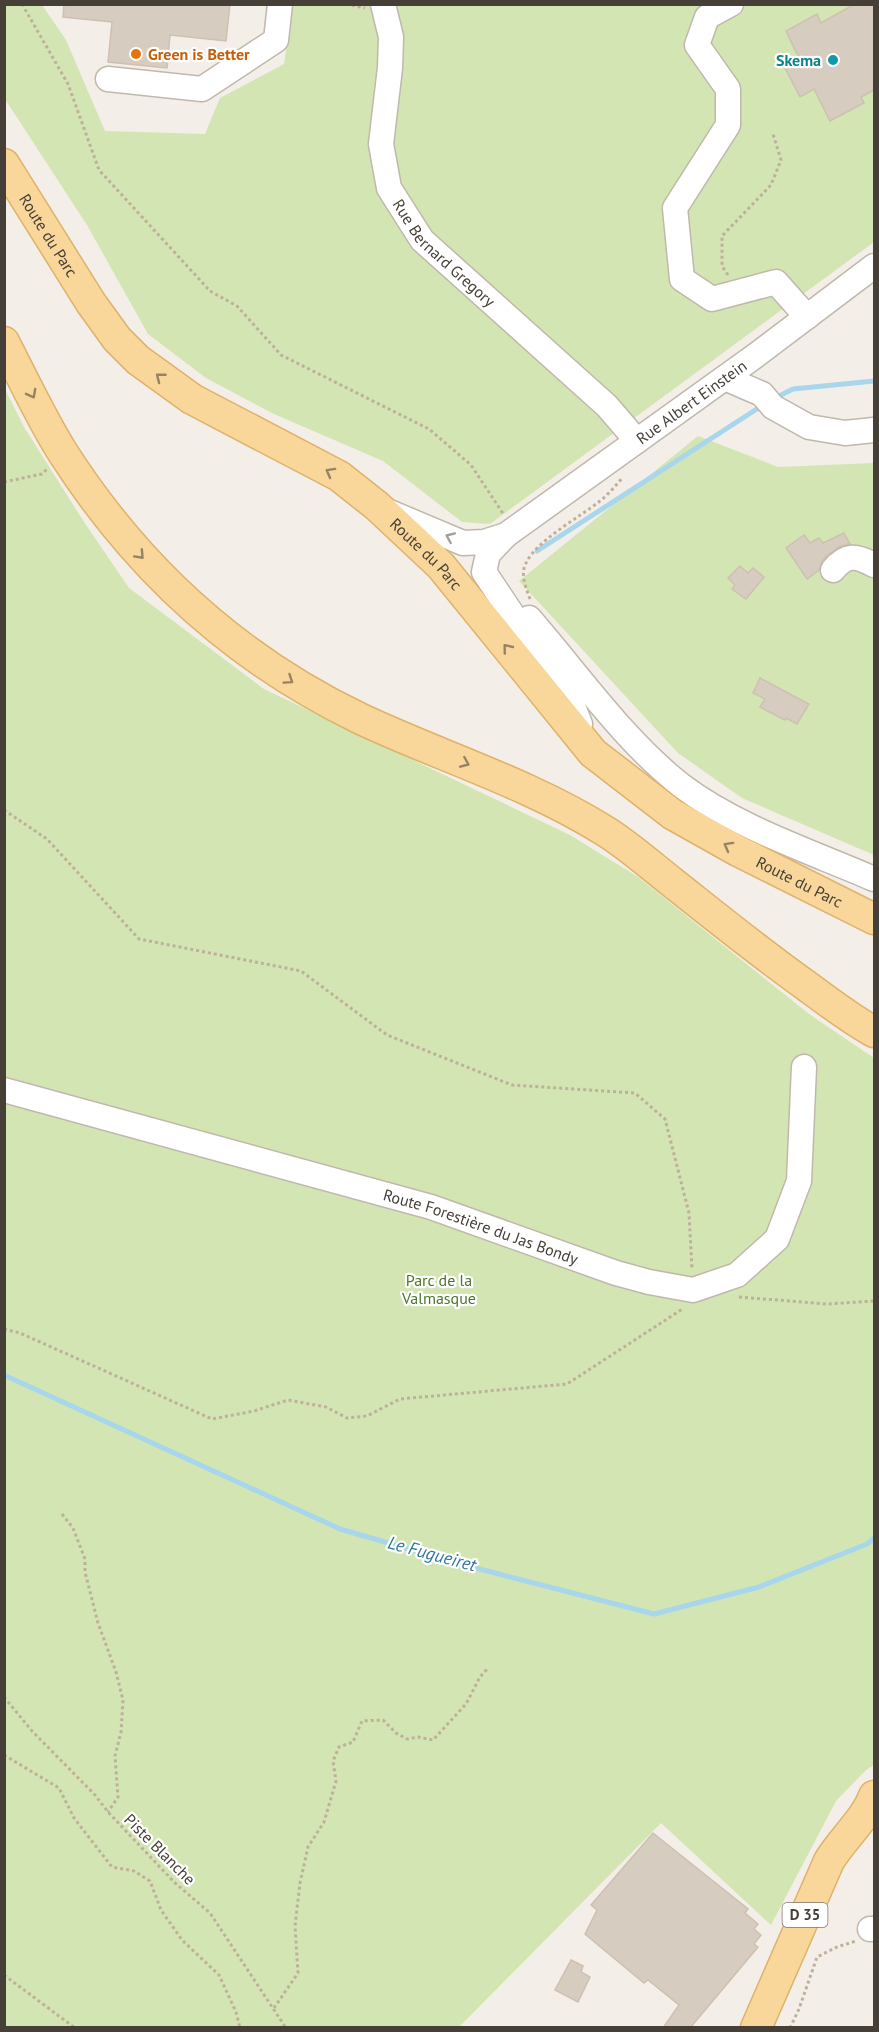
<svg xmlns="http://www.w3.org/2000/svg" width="879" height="2032" font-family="'PT Sans',sans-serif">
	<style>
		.green { fill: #d2e5b2 }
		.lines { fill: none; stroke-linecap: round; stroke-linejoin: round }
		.stream { stroke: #a7d6ed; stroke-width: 5 }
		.building { fill: #d7ccc0; stroke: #cec1b1; stroke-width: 1.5 }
		.minor-casing { stroke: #c1b8ad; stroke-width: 27 }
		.major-casing { stroke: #deb26a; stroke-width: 33 }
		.path { stroke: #bfb09c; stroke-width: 3; stroke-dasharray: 3 3; stroke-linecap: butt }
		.minor { stroke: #fff; stroke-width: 24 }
		.major { stroke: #f9d69a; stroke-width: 30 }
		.oneway { stroke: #978364 }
		.oneway2 { stroke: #a29f9b }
		.food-dot { fill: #e8710a; stroke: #fff; stroke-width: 2 }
		.culture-dot { fill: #0f9aa8; stroke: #fff; stroke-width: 2 }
		.labels { text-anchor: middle; stroke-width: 4.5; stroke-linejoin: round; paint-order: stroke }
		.shield { fill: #fff; stroke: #7e7973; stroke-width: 1.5 }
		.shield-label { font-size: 15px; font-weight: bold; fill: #463f37 }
		.food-label { font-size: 16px; font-weight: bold; fill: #c56008; stroke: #fff; text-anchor: start }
		.culture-label { font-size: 16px; font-weight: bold; fill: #0d838f; stroke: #fff; text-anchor: end }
		.street-label { font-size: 16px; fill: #463f37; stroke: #fff }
		.park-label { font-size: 16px; fill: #4e752c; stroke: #fff }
		.water-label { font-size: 18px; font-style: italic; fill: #31789d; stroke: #fff }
	</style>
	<rect width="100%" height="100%" fill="#f3eee7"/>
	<g class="green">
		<polygon points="4,5 42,5 66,40 105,131 205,134 220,98 284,64 293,5 874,5 874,242 490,524 462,522 383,461 274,414 206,378 148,334 87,225 5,99"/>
		<polygon points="4,387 24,427 84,522 129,588 264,689 570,835 638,877 809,1014 874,1058 874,1765 866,1770 836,1801 771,1925 661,1823 459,2027 5,2027"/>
		<polygon points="698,436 778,467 874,463 874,855 742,798 678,753 519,581"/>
	</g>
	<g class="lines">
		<g class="stream">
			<polyline points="773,399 793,389 874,381"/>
			<polyline points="537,551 763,405"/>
			<polyline points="4,1375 340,1529 468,1566 654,1614 759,1587 867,1544 874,1538"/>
		</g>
	</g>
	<g class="building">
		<polygon points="64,4 230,4 226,41 170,35 167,68 108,62 112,22 63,17"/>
		<polygon points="855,4 874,4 874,90 861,97 864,103 830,121 814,89 800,97 783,64 798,56 786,31 817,14 821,23"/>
		<polygon points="844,533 850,544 841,546 829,554 822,561 819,570 807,579 786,548 804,535 810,543 819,538 823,543"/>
		<polygon points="740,566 748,573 753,568 764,577 746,599 732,589 735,585 728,578"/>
		<polygon points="760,678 809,704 797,724 786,718 785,720 760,707 765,699 753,693"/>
		<polygon points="653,1833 748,1909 745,1913 758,1924 754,1929 761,1935 754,1944 758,1947 690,2028 663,2028 679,2005 648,1980 644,1983 585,1934 597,1910 591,1905"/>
		<polygon points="571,1960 583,1966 581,1972 590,1977 578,2002 555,1990"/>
	</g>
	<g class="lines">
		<g class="minor-casing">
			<g id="minor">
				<path id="s1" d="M383,4L391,37L390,68L381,144L389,188L422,240L607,406L637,441"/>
				<polyline points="731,4 707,17 697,45 728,89 728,125 675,208 682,279 712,299 776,282 807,317"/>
				<polyline points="108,79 202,89 276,40 280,4"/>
				<polyline points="725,378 762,394 773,407 809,427 845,433 874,430"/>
				<polyline points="387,511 463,543 484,542 506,535"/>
				<path d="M833,570C846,554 856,555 874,565"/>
				<path d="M529,618C577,673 624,741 682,786C736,827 812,852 874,879"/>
				<path id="s2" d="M580,724L572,704L484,572L488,554L506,535L755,356L874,266"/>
				<path id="s3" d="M4,1090L431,1207L616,1273L649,1282L693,1290L737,1275L777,1239L799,1181L804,1067"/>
				<polyline points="870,1929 874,1929"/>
			</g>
		</g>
		<g class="major-casing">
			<g id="major">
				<path id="s4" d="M4,164L91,303L117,339L138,360L192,399L339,476L377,506L441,566L593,753L672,814L738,851L874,919"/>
				<path d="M4,342C22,377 42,420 63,453C138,570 236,659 361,719C442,757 528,783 605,831C629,846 650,865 673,883C716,917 759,952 804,984C827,1001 849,1018 874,1032"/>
				<path d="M756,2028L829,1861C843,1838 865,1820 874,1796"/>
			</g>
		</g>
		<g class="path">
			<polyline points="22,4 68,84 99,170 210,291 237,306 281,355 429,429 471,465 504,515"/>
			<polyline points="346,4 365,8"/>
			<polyline points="728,275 722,266 722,236 771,185 781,160 773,134"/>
			<polyline points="4,482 42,474 47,469"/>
			<path d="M530,599C526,588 520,574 526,563C537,540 580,517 600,501C609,494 616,485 623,477"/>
			<polyline points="4,810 47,839 139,939 301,971 387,1035 512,1085 635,1093 665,1119 689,1213 692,1269"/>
			<polyline points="739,1297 827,1304 874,1301"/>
			<polyline points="4,1329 20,1333 212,1419 254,1411 288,1400 326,1407 347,1418 367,1416 400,1399 567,1384 684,1308"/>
			<polyline points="62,1514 73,1528 85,1559 85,1572 98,1623 116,1672 123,1700 121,1732 115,1756 118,1797 108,1812"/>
			<polyline points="4,1697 32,1731 95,1795 108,1812 174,1882 210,1913 286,2028"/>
			<polyline points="4,1755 59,1788 74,1818 112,1867 134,1871 150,1881 161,1910 182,1940 219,1975 236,2012 240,2028"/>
			<polyline points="4,1975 75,2028"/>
			<polyline points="274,2008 298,1973 295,1926 300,1883 308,1847 324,1822 336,1781 333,1761 339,1747 353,1742 362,1721 383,1720 396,1733 407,1739 418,1737 433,1740 466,1704 480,1677 488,1668"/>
			<polyline points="790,2028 799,2009 817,1957 837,1947 856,1941"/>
		</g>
		<use href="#minor" class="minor"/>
		<use href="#major" class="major"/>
	</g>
	<defs><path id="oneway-chevron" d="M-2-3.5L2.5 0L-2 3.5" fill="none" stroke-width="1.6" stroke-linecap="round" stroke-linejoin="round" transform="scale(1.5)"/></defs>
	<g class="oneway">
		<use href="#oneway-chevron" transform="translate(160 377) rotate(-142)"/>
		<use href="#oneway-chevron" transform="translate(32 394) rotate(62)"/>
		<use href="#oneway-chevron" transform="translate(330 472) rotate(-151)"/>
		<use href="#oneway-chevron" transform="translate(140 555) rotate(47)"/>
		<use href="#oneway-chevron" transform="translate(507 648) rotate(-129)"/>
		<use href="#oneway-chevron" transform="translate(289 680) rotate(34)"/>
		<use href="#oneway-chevron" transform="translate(465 763) rotate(23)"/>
		<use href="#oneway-chevron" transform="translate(728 846) rotate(-151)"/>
	</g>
	<use class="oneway2" href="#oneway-chevron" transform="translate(450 537) rotate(-157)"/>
	<circle class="food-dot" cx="136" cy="54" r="6"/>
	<circle class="culture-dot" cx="833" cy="60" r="6"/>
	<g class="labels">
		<rect class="shield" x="782.5" y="1903" width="45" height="24" rx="4.5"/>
		<g class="shield-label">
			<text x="805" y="1920">D 35</text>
		</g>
		<g class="food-label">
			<text x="148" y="60">Green is Better</text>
		</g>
		<g class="culture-label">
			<text x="821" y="66">Skema</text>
		</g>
		<g class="street-label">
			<text dy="6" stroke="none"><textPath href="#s4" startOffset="84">Route du Parc</textPath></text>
			<text dy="6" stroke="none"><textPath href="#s1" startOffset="272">Rue Bernard Gregory</textPath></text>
			<text dy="6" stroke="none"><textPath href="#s2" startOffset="453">Rue Albert Einstein</textPath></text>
			<text dy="6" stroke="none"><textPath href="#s4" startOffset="588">Route du Parc</textPath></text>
			<text dy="6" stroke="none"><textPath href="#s4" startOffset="1092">Route du Parc</textPath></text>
			<text dy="6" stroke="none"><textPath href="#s3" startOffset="496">Route Forestière du Jas Bondy</textPath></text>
			<text transform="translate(160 1849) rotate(45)" y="6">Piste Blanche</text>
		</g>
		<g class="park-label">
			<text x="439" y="1286">Parc de la<tspan x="439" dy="18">Valmasque</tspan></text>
		</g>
		<g class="water-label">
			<text transform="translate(432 1554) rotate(15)" y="6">Le Fugueiret</text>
		</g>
	</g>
	<rect width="879" height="2032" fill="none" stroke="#463f37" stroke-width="12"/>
</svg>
